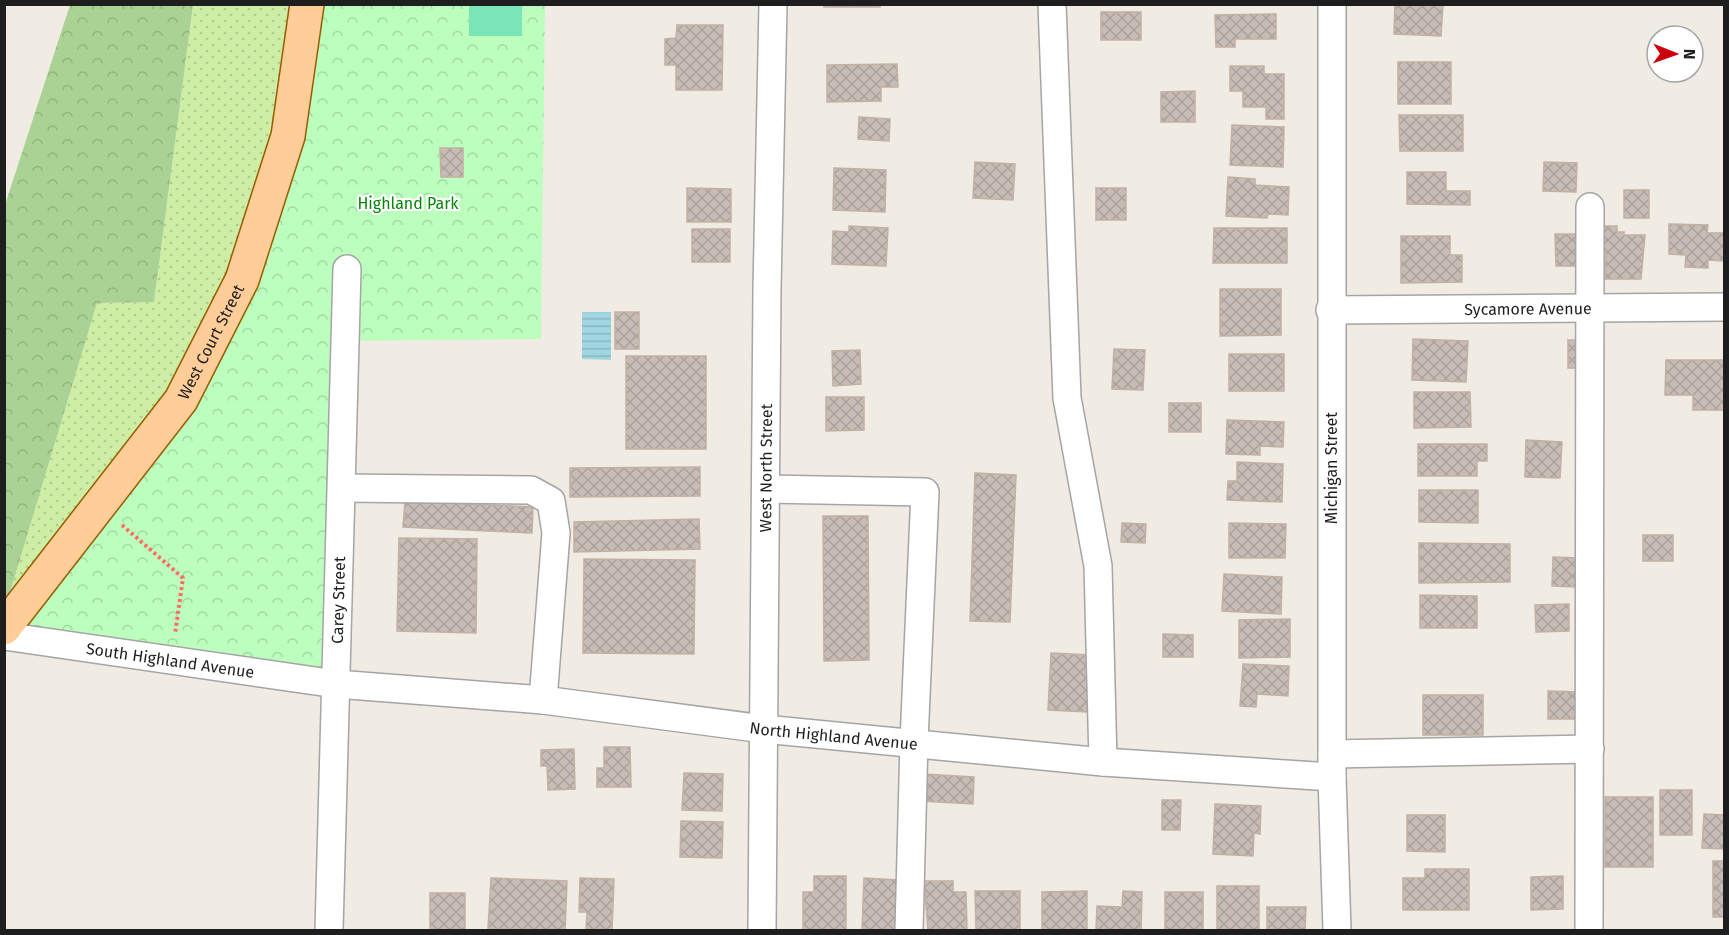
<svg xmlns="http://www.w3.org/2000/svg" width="1729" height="935" font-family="'Fira Sans',sans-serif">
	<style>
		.grass { fill: url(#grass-dots) }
		.forest { fill: url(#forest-crowns) }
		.park { fill: url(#park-crowns) }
		.pitch { fill: #7ae5b6 }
		.water { fill: url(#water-rules) }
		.building { fill: url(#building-cross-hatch); stroke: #c3b0a4; stroke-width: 1.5 }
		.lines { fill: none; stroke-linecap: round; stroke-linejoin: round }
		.minor-casing { stroke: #a5a5a5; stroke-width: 30 }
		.major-casing { stroke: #975d00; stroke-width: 36 }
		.path { stroke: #ff6c64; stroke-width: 4; stroke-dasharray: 3 3; stroke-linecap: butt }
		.minor { stroke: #fff; stroke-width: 27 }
		.major { stroke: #ffcd98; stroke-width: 33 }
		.labels { text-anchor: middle; stroke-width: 4.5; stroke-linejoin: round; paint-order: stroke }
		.park-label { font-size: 16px; fill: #038506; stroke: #fff }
		.street-label { font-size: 16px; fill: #1e1e1e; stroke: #fff }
	</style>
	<defs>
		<pattern id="grass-dots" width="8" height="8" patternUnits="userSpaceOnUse" patternTransform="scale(1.5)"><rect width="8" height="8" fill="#cdeea4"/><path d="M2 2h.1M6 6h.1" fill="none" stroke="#b0cc8d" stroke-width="1.8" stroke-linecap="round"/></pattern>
		<pattern id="forest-crowns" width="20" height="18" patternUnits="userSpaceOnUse" patternTransform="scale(1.5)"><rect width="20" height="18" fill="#aad294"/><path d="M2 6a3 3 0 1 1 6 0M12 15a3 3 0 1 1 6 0" fill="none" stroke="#92b47f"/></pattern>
		<pattern id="park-crowns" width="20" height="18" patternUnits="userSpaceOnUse" patternTransform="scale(1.5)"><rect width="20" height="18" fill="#bcfebd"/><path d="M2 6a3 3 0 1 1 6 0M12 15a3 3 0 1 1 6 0" fill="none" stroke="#a1d9a2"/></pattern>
		<pattern id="water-rules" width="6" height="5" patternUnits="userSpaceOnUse" patternTransform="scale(1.5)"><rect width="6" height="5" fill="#9fd6e1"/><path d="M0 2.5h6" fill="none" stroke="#88b7c1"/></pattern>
		<pattern id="building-cross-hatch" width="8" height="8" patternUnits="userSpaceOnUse" patternTransform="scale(1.5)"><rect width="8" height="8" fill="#c8bcb6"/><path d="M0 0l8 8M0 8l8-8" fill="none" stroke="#aba19c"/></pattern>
	</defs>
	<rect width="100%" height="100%" fill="#f0ebe3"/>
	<polygon class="grass" points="193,5 307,5 288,136 181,400 5,609 97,303 154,302"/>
	<polygon class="forest" points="70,5 193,5 154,302 97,303 5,609 5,205"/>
	<polygon class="park" points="307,5 545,5 541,339 346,341 336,684 5,639 242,280"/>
	<rect class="pitch" x="469" y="5" width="53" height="31"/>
	<polygon class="water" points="582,312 611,312 611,360 582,359"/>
	<g class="building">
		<rect x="824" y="4" width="56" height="3"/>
		<polygon points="1395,4 1443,4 1441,36 1394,34"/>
		<rect x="1101" y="12" width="40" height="28"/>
		<polygon points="1276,14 1276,39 1235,39 1235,47 1216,47 1215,15"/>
		<polygon points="677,25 723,25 722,90 676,90 676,65 665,65 665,39 676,38"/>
		<rect x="1398" y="62" width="53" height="42"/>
		<polygon points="897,64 898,87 881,87 881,101 827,102 827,65"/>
		<polygon points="1230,66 1264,66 1264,74 1284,74 1284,119 1266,119 1266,107 1243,107 1243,91 1230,91"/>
		<polygon points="1195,91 1195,122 1161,122 1161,92"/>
		<polygon points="1399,115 1463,115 1463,151 1400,151"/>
		<polygon points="859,117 890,119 889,141 858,139"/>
		<polygon points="1232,125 1284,127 1283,167 1230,165"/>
		<polygon points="440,148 463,148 463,177 441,177"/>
		<polygon points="975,162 1015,164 1013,200 973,198"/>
		<polygon points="1544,162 1577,163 1576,192 1543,191"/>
		<polygon points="834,168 886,170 885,212 833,210"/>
		<polygon points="1407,172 1446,172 1446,191 1470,191 1470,205 1407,204"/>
		<polygon points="1228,177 1255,179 1255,185 1289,187 1288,215 1268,214 1267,218 1226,216"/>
		<polygon points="687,188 731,189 731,222 687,222"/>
		<rect x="1096" y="188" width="30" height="32"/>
		<rect x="1624" y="190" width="25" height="28"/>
		<polygon points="1669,224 1708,225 1707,233 1724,233 1724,261 1708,260 1708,268 1685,267 1686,255 1669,254"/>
		<polygon points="849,226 888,228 886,266 832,264 833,231 849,232"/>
		<polygon points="1604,226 1617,226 1617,232 1624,232 1624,235 1645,235 1641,279 1605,279 1606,252 1600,252 1600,230"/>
		<polygon points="1214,228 1287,228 1287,263 1213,263"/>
		<rect x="692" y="229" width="38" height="33"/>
		<polygon points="1555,234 1585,234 1585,266 1556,266"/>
		<polygon points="1401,236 1450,236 1450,255 1462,255 1462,282 1401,283"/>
		<polygon points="1220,289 1281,289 1281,335 1220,336"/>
		<rect x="615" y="312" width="24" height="37"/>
		<polygon points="1413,339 1468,341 1466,382 1412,380"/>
		<rect x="1568" y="340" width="19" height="28"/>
		<polygon points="1114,349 1145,350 1143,390 1112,389"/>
		<polygon points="860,350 861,384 833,386 832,351"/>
		<rect x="1229" y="354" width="55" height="37"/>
		<rect x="626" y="356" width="80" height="93"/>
		<polygon points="1666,360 1724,360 1724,410 1693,410 1693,395 1665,395"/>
		<polygon points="1414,392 1470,392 1471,427 1414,428"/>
		<polygon points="826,397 864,397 864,430 826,431"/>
		<rect x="1169" y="403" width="32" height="29"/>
		<polygon points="1227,420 1284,422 1283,447 1260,446 1260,455 1226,454"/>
		<polygon points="1526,440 1562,442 1560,478 1525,477"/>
		<polygon points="1418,444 1487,444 1487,461 1477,461 1477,476 1418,476"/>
		<polygon points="1237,462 1283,464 1282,502 1227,500 1228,481 1237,481"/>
		<polygon points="700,467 700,496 570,497 570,468"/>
		<polygon points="975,473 1016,475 1010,622 970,621"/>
		<polygon points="1419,490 1478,490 1478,523 1419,522"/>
		<polygon points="405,501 533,507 532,533 403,527"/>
		<polygon points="823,516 868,516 869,660 824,661"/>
		<polygon points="699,519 700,549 574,552 574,522"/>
		<polygon points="1122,523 1146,524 1145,543 1121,542"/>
		<polygon points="1229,523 1286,524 1285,558 1229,558"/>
		<rect x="1643" y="535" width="30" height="26"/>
		<polygon points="399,538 477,539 476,633 397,631"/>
		<polygon points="1419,543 1510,544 1510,582 1419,583"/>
		<polygon points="1553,557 1579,558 1578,587 1552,586"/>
		<polygon points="584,559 695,560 694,654 583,653"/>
		<polygon points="1224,574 1282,577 1281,614 1222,611"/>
		<polygon points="1420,595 1477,596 1477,628 1420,628"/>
		<polygon points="1569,604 1569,631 1536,632 1535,605"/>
		<polygon points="1290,619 1290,657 1239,658 1239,620"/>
		<polygon points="1163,634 1193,635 1193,657 1163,657"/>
		<polygon points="1051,653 1090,655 1087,712 1048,710"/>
		<polygon points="1243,664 1289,666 1288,696 1257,694 1256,707 1240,706"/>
		<polygon points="1548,691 1581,692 1581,719 1548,719"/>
		<rect x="1423" y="695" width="60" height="40"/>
		<polygon points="604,747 630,747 631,787 597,787 597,768 604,768"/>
		<polygon points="574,749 575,789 548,790 547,766 541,766 541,750"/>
		<polygon points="684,773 723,774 722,811 682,810"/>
		<polygon points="923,774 974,777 973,804 921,801"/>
		<rect x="1660" y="790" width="32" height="45"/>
		<rect x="1605" y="797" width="48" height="70"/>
		<polygon points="1162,800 1181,800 1180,830 1162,830"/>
		<polygon points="1215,804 1261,806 1260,834 1254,833 1253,856 1213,854"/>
		<polygon points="1704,814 1724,815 1724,849 1702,848"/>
		<polygon points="1407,815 1445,815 1445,852 1407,851"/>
		<polygon points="681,821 723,822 722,858 680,857"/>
		<rect x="1713" y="861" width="11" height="56"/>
		<polygon points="1425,869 1469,869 1469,910 1403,910 1403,878 1425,878"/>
		<polygon points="814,876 846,876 846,930 803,930 803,892 814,892"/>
		<polygon points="1563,876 1563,909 1531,910 1531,877"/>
		<polygon points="491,878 567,881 565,930 488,929"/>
		<polygon points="580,878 614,879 612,930 586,929 587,912 579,912"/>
		<polygon points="864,878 898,880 902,930 862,930"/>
		<polygon points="924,881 953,881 953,892 966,892 967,930 928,930"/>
		<rect x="1217" y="886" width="42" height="44"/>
		<polygon points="975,891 1020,891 1020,930 976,930"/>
		<polygon points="1087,891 1087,930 1042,930 1042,892"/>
		<polygon points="1123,891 1142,892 1141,930 1096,930 1097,906 1122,907"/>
		<rect x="1165" y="892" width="38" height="38"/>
		<rect x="430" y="893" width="35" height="37"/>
		<polygon points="1267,907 1306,907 1305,930 1267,930"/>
	</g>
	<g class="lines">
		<g class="minor-casing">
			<g id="minor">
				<polyline points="1052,4 1067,398 1098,566 1103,762"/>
				<polyline points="1332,4 1332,777 1337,930"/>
				<path id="s1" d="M1330,310L1724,307"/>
				<polyline points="342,488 531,490 551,501 556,533 543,700"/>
				<polyline points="767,489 925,492 914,741 909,930"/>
				<path id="s2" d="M4,636L336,684L543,700L764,729L1103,762L1332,777"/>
				<polyline points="1332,754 1590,749"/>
				<path id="s3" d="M329,930L347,269"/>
				<path id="s4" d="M762,930L767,289L773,4"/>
				<polyline points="1589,930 1590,207"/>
			</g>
		</g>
		<g class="major-casing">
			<g id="major">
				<path id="s5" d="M4,628L181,400L242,280L288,136L307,4"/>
			</g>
		</g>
		<polyline class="path" points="122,525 183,578 175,634"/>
		<use href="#minor" class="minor"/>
		<use href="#major" class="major"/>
	</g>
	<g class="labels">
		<g class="park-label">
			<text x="408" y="209">Highland Park</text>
		</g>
		<g class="street-label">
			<text dy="6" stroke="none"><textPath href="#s1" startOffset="198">Sycamore Avenue</textPath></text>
			<text dy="6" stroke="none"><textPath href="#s5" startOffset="354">West Court Street</textPath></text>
			<text dy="6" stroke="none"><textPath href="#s4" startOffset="462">West North Street</textPath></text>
			<text transform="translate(1331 468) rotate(-90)" y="6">Michigan Street</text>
			<text dy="6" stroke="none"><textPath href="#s3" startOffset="330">Carey Street</textPath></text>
			<text dy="6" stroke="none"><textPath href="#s2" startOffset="168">South Highland Avenue</textPath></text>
			<text dy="6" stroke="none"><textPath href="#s2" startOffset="836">North Highland Avenue</textPath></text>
		</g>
	</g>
	<rect width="1729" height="935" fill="none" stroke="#1e1e1e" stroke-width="12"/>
	<g transform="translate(1675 54) rotate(91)"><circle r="28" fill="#ffffff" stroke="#a5a5a5" stroke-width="1.5"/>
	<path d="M0-4.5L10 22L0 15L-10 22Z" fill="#cb000c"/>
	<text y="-9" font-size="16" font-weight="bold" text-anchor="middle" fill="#1e1e1e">N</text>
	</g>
</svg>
